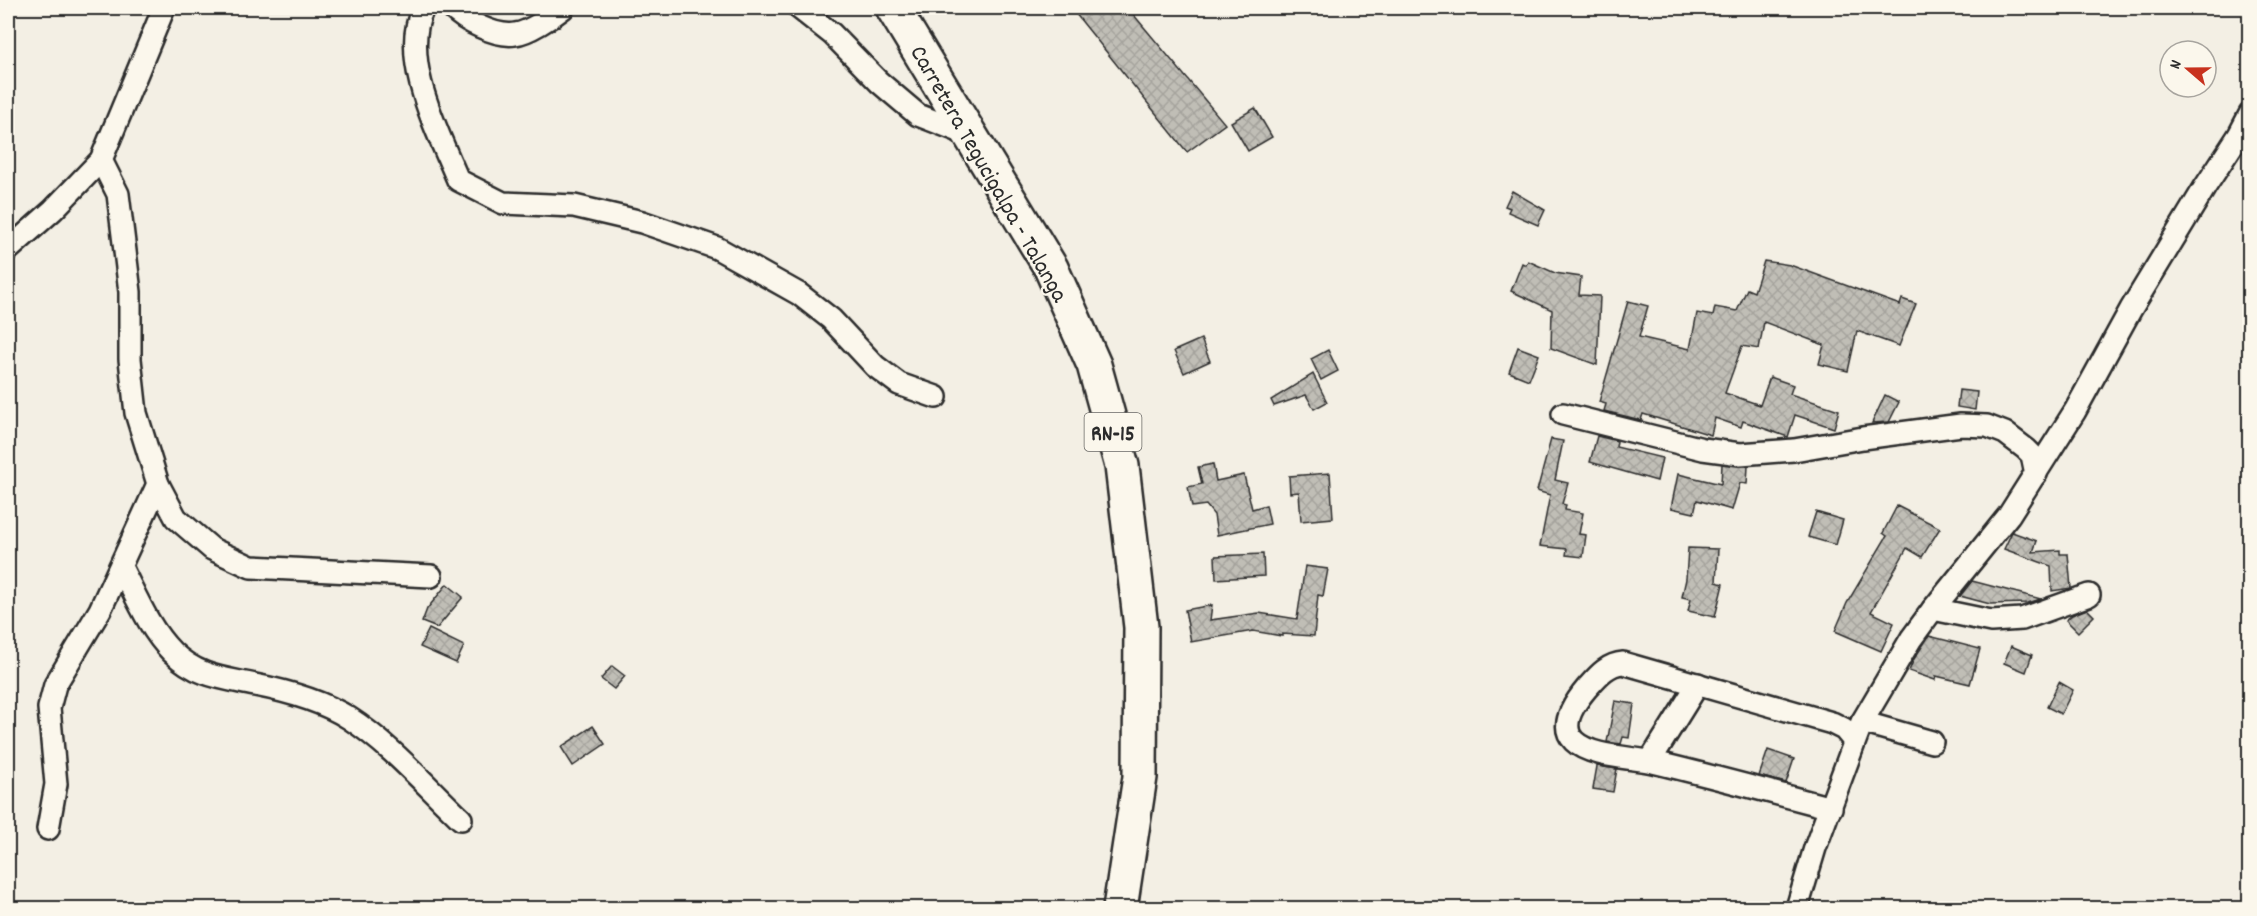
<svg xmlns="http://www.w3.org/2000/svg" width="2257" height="916" font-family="Dekko,sans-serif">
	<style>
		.building { fill: url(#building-cross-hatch); stroke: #2b2b2b; stroke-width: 1.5 }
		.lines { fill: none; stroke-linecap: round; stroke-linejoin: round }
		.minor-casing { stroke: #2b2b2b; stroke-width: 26 }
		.primary-casing { stroke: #2b2b2b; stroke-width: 38 }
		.minor { stroke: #fbf7ec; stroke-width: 21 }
		.primary { stroke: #fbf7ec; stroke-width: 33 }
		.labels { text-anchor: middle; stroke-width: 4.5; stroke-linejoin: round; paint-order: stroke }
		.shield { fill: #fbf7ec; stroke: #696865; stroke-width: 1.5 }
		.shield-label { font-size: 22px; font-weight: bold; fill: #2b2b2b }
		.street-label { font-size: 24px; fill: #2b2b2b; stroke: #fbf7ec }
	</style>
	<defs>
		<pattern id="building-cross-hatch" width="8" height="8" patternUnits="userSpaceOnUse" patternTransform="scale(1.5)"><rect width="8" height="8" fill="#c0beb6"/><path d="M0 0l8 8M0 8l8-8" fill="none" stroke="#a5a39d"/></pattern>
	</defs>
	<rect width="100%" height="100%" fill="#f3efe4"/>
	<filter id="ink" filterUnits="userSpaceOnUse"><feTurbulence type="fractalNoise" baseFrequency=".0167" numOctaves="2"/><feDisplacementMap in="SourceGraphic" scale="12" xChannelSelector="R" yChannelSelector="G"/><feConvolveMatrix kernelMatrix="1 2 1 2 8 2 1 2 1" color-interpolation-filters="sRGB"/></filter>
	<g filter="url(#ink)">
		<g class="building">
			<polygon points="1071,8 1128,8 1225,124 1187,152"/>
			<polygon points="1255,108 1272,137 1248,151 1231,122"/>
			<polygon points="1512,191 1545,210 1538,225 1508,212 1510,208 1505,206"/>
			<polygon points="1528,261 1555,273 1581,277 1579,295 1600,296 1597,365 1551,348 1552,310 1511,291 1522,263 1526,265"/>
			<polygon points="1764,261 1790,265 1900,305 1902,299 1916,304 1899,346 1857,331 1848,371 1819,364 1824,345 1764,322 1759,349 1742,346 1725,393 1760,405 1770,377 1793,385 1790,394 1839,410 1834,428 1795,415 1788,437 1743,421 1741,427 1715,418 1711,435 1643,414 1641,420 1604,411 1606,404 1599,402 1628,301 1648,306 1639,337 1690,349 1697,313 1713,316 1715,307 1737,311 1747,289 1754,292"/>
			<polygon points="1201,339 1210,361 1184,373 1174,351"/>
			<polygon points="1518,347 1539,355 1529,380 1509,372"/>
			<polygon points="1328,350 1338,371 1321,380 1311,359"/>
			<polygon points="1313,374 1327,402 1314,409 1306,395 1274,406 1271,400"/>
			<polygon points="1959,390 1977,392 1975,410 1957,407"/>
			<polygon points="1885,395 1899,402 1889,422 1872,423"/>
			<polygon points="1597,436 1617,441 1616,447 1662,458 1657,481 1590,462"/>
			<polygon points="1551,439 1563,441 1555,480 1568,483 1562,504 1566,505 1565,510 1583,513 1579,534 1586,535 1583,557 1566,555 1567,549 1540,546 1550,495 1537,491"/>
			<polygon points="1213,464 1216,481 1244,475 1252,509 1266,505 1270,524 1217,535 1214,515 1206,505 1192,507 1188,487 1202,484 1198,467"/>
			<polygon points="1722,464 1748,466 1747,484 1740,483 1732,510 1697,500 1694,513 1671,508 1678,474 1721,484"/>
			<polygon points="1330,473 1333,518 1301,521 1299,492 1290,493 1289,476"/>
			<polygon points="1897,506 1940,528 1922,557 1907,548 1871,612 1894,623 1881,651 1835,631 1847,603 1887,536 1883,533"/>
			<polygon points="1816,512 1843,520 1836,545 1808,537"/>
			<polygon points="2012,532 2037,541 2033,552 2060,550 2060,554 2068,554 2071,588 2052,591 2051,566 2004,549"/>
			<polygon points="1688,548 1718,549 1716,582 1723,584 1715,617 1688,611 1691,599 1682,597 1686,579"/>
			<polygon points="1263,554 1264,576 1216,579 1215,556"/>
			<polygon points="1305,566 1328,569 1323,596 1318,595 1314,636 1282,634 1282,636 1253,631 1191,642 1185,610 1212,605 1210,620 1259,613 1297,619"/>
			<polygon points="1972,581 2041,599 2028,603 1990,604 1960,596"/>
			<polygon points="447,584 463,597 437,628 422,622 427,609"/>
			<polygon points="2087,609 2094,616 2078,632 2066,620 2072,615"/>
			<polygon points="429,629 464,646 456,663 420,647"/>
			<polygon points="1929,636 1980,649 1970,684 1936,676 1935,680 1909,671 1914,659"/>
			<polygon points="2011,646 2032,655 2026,672 2004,663"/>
			<polygon points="612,666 625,676 614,689 601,679"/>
			<polygon points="2059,682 2073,690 2061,714 2047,707"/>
			<polygon points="1615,701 1634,704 1629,738 1623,737 1621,744 1607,742"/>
			<polygon points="593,726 605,744 573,766 561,747"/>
			<polygon points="1768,750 1794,759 1786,783 1759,776"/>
			<polygon points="1597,766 1617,769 1613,792 1593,789"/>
		</g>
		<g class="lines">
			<g class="minor-casing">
				<g id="minor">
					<path d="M423,8C399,59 438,132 458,180L503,203L574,206L642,222L717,248L799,294L831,319L875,366L899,384L936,397"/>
					<path d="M452,8C465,21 495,37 515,34C528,33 553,16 563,8"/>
					<polyline points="799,8 832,34 879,82 918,115 972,136"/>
					<polyline points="101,160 118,194 130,292 130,359 136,413 158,484 176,518 212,549 251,567 431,576"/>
					<polyline points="8,250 53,210 101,160 164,8"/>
					<polyline points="1563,414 1703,449 1740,454 1794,450 1863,438 1961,425 1987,426 2005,433 2026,449 2032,455 2036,474"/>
					<path d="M121,567C136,596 149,629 172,652C198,677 223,678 255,685C286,691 322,701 349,718C391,745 425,785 461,819"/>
					<polyline points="1933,609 1991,621 2022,619 2089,595"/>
					<polyline points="1862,722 1932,742"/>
					<polyline points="1650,761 1698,684"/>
					<path d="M1831,808C1771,792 1712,776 1653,762C1631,757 1590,757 1574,741C1558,725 1576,701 1587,688C1597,677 1607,664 1623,663L1832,723L1844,729L1854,741"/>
					<polyline points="48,829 56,784 49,708 55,685 100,610 158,484"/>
					<polyline points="1797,908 1815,848 1862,722 1911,639 1933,609 2009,515 2075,411 2131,309 2205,187 2239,135 2250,114"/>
				</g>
			</g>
			<g class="primary-casing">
				<polyline id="primary" points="893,8 1051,268 1094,365 1122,466 1141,627 1140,777 1120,908"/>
			</g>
			<use href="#minor" class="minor"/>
			<use href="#primary" class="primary"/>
		</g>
	</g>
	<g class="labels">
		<rect class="shield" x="1084.5" y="413" width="57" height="38" rx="4.5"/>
		<g class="shield-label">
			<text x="1113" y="440">RN-15</text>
		</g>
		<g class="street-label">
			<text transform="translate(990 173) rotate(60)" y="8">Carretera Tegucigalpa - Talanga</text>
		</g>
	</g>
	<rect width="2257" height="916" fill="none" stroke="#fbf7ec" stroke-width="30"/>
	<rect x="15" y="15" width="2227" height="886" fill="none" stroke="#2b2b2b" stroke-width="2" filter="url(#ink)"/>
	<g transform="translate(2188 69) rotate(290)"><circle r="28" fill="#fbf7ec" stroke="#a8a59f" stroke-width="1.5"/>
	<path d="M0-4.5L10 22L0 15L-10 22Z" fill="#c8321e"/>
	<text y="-9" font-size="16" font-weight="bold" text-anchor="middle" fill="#2b2b2b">N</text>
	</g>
</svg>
